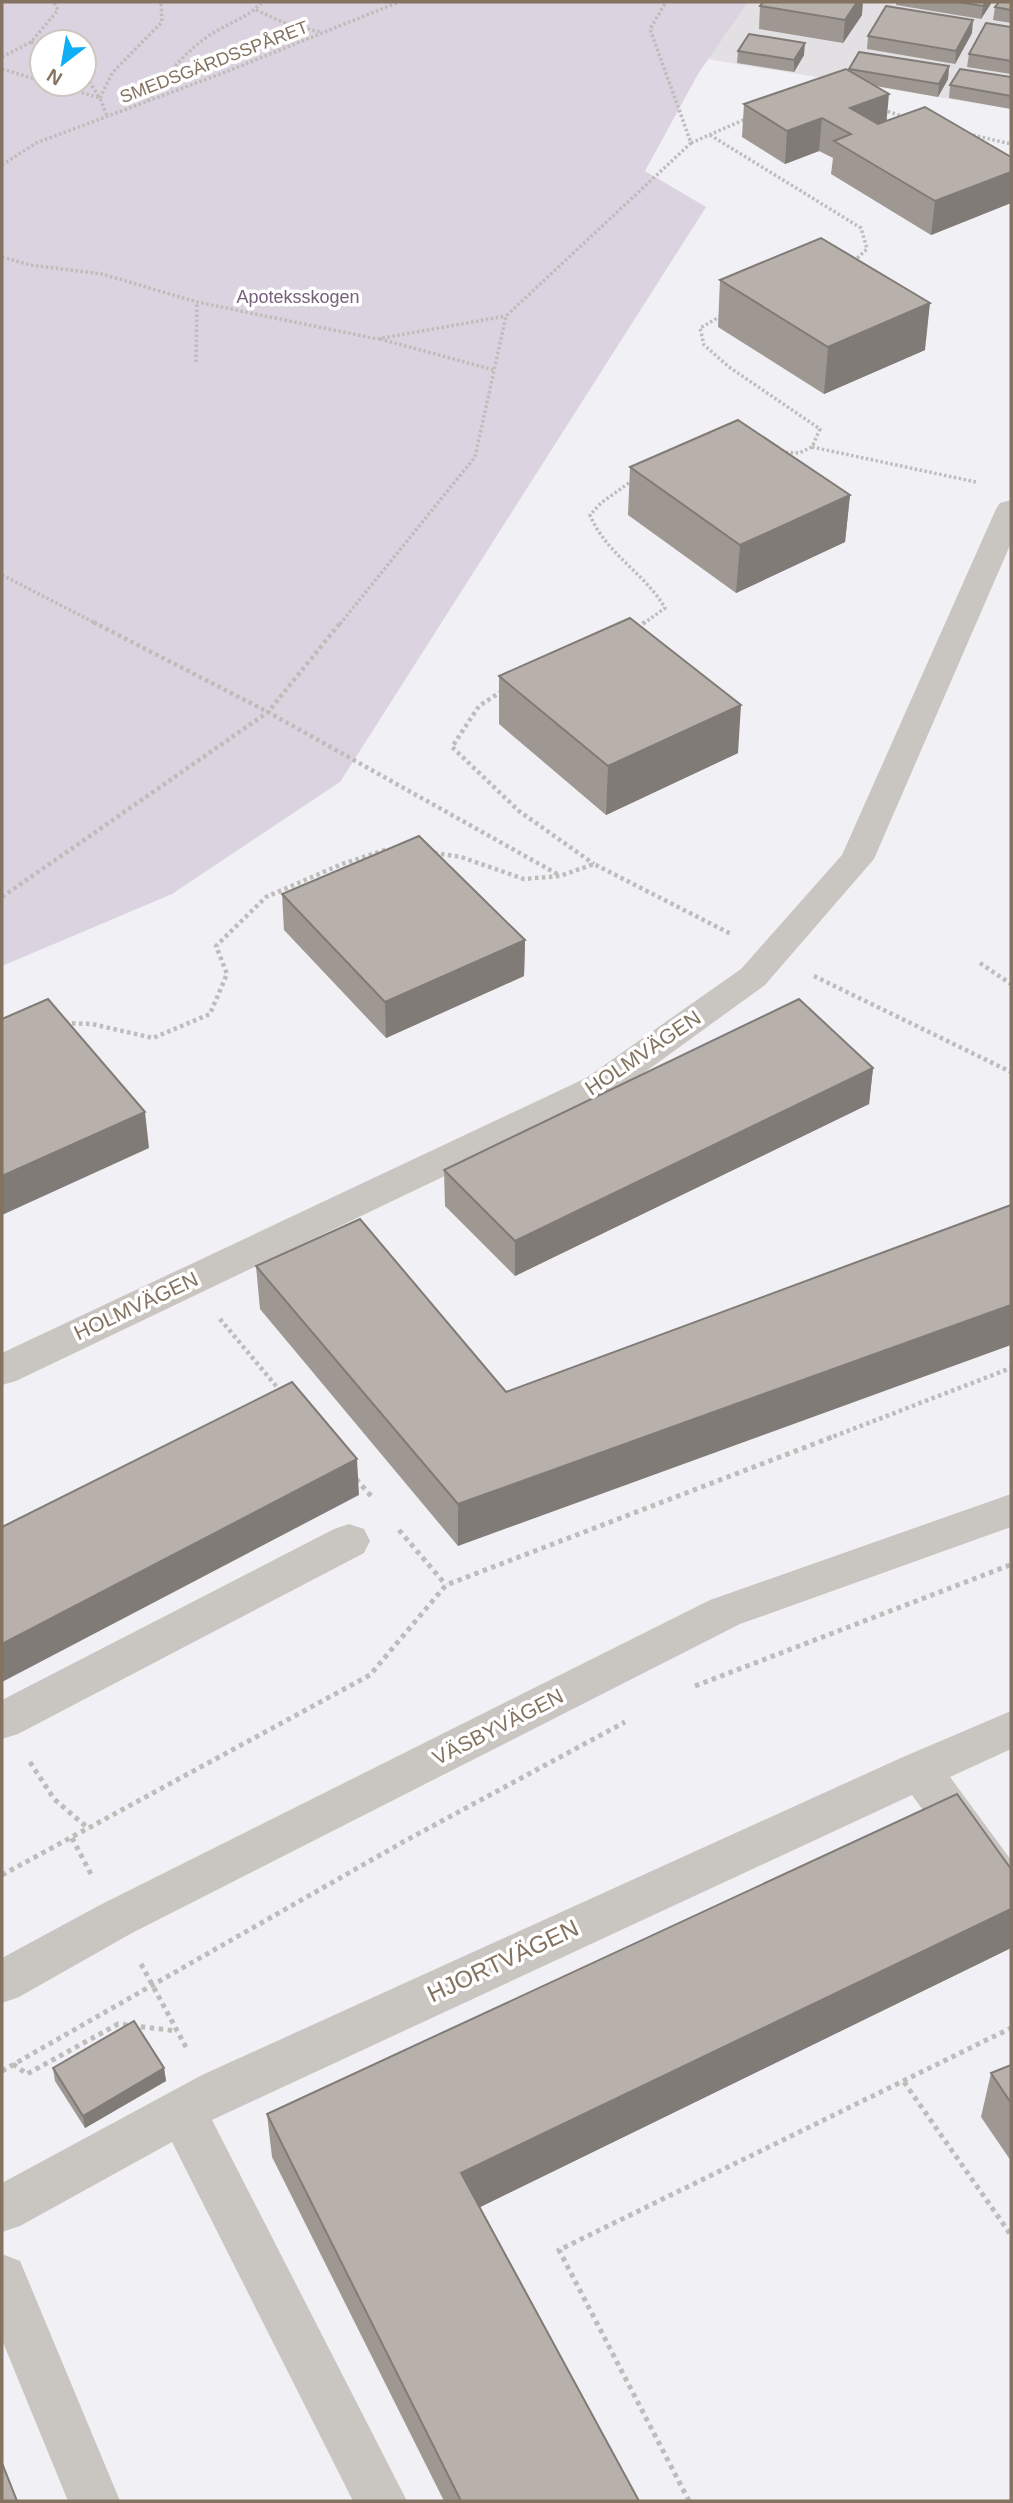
<svg xmlns="http://www.w3.org/2000/svg" width="1013" height="2503" font-family="Helvetica,sans-serif">
	<style>
		.built { fill: #e2e0e2 }
		.green { fill: #dbd3df; fill-rule: evenodd }
		.lines { fill: none; stroke-linecap: round; stroke-linejoin: round }
		.path-far2 { stroke: #bfbdba; stroke-width: 3.5; stroke-dasharray: 2.5 2.5; stroke-linecap: butt }
		.path-far1 { stroke: #bfbdba; stroke-width: 4.5; stroke-dasharray: 3.5 3.5; stroke-linecap: butt }
		.path { stroke: #bfbdba; stroke-width: 5; stroke-dasharray: 4.5 4.5; stroke-linecap: butt }
		.minor { fill: #c9c5c1; fill-rule: evenodd }
		.wall { fill: #9e9792 }
		.shaded-wall { fill: #817b77 }
		.building { fill: #b8b0aa; stroke: #817b77; stroke-width: 2 }
		.labels { text-anchor: middle; stroke-width: 7; stroke-linejoin: round; paint-order: stroke }
		.far-street-label { font-size: 18px; fill: #847360; stroke: #fff }
		.far-park-label { font-size: 18px; fill: #77607b; stroke: #fff }
		.street-label { font-size: 21px; fill: #847360; stroke: #fff }
		.near-street-label { font-size: 24px; fill: #847360; stroke: #fff }
	</style>
	<rect width="100%" height="100%" fill="#f0f0f5"/>
	<polygon class="built" points="748,2 1011,2 1011,109 707,59"/>
	<path class="green" d="M2,2H748L698,74L645,171L706,207L340,782L172,894L2,966ZM42,42H84V84H42Z"/>
	<g class="lines">
		<g class="path-far2">
			<polyline points="256,10 287,24 321,32"/>
			<polyline points="31,42 42,46"/>
			<polyline points="2,57 31,42 58,10 54,2"/>
			<polyline points="2,69 42,81"/>
			<polyline points="84,73 99,97"/>
			<polyline points="53,84 100,98 107,116"/>
			<polyline points="100,98 112,73 162,22 161,2"/>
			<path d="M147,101C164,78 183,54 207,37C225,24 247,19 262,2"/>
			<polyline points="883,110 905,117"/>
			<polyline points="968,134 1011,144"/>
			<polyline points="710,135 861,228 867,249 852,263"/>
			<polyline points="691,143 748,118"/>
			<polyline points="2,165 36,143 223,73 399,2"/>
			<polyline points="2,257 30,265 102,274 197,302 377,339 506,316"/>
			<polyline points="721,316 700,328 704,345 729,367 820,429 812,447 799,453 781,452"/>
			<polyline points="380,339 494,370"/>
			<polyline points="196,362 197,302"/>
			<polyline points="812,447 976,482"/>
			<path d="M633,480L601,503L590,515C606,554 644,572 665,608L643,624"/>
			<polyline points="2,575 97,624"/>
			<polyline points="340,624 475,457 506,316 691,143 650,29 666,2"/>
		</g>
		<g class="path-far1">
			<polyline points="93,622 268,712 559,875"/>
			<polyline points="637,628 645,622"/>
			<polyline points="502,691 479,706 452,747 519,811 594,864"/>
			<polyline points="434,853 461,857 524,879 560,876 594,864 731,934"/>
			<polyline points="2,897 268,712 341,622"/>
			<polyline points="980,963 1011,984"/>
			<polyline points="814,976 1011,1072"/>
			<polyline points="65,1023 92,1024 153,1038 210,1014 227,974 216,946 266,897 342,864 388,849"/>
			<polyline points="220,1319 282,1393"/>
			<polyline points="827,1439 1011,1368"/>
		</g>
		<g class="path">
			<polyline points="356,1479 371,1496"/>
			<polyline points="399,1530 446,1585"/>
			<polyline points="695,1686 1010,1565"/>
			<polyline points="30,1762 54,1799 89,1829"/>
			<polyline points="72,1838 91,1874"/>
			<polyline points="2,1875 370,1675 446,1585 832,1437"/>
			<polyline points="141,1964 187,2049"/>
			<polyline points="13,2064 27,2074 118,2024 177,2031"/>
			<polyline points="2,2071 403,1842 625,1722"/>
			<polyline points="904,2082 1011,2235"/>
			<polyline points="689,2501 559,2250 1011,2028"/>
		</g>
		<g class="minor">
			<polygon points="1011,500 1011,543 874,859 765,985 612,1096 16,1381 2,1385 2,1353 586,1078 741,969 842,855 996,509 1000,503"/>
			<polygon points="1011,1494 1011,1527 740,1624 132,1933 19,1997 2,2003 2,1958 100,1905 710,1600"/>
			<polygon points="349,1524 364,1529 370,1541 364,1553 18,1734 2,1739 2,1700 334,1529"/>
			<polygon points="1011,1711 1011,1749 950,1777 1011,1860 1011,1916 995,1910 912,1795 212,2120 407,2501 353,2501 172,2142 20,2226 2,2232 2,2183 202,2075 903,1757"/>
			<polygon points="2,2254 20,2261 120,2501 68,2501 2,2340"/>
		</g>
	</g>
	<g class="wall">
		<polygon points="896,2 992,2 981,19 896,5"/>
		<polygon points="1011,2 1011,23 993,20 995,7"/>
		<polygon points="760,6 862,15 843,43 759,29"/>
		<polygon points="1011,27 1011,74 967,67 969,54"/>
		<polygon points="972,33 955,64 867,49 868,36"/>
		<polygon points="738,51 804,55 794,72 737,63"/>
		<polygon points="949,66 948,79 938,97 876,86 887,121 1011,157 1011,203 931,235 831,174 833,158 819,151 785,164 742,137 744,104 849,70 849,69"/>
		<polygon points="1011,77 1011,109 949,98 950,85"/>
		<polygon points="720,280 925,350 824,394 718,327"/>
		<polygon points="630,467 850,495 845,542 736,593 628,515"/>
		<polygon points="499,676 738,753 606,815 499,724"/>
		<polygon points="282,894 525,940 524,976 386,1038 284,930"/>
		<polygon points="873,1068 869,1104 515,1276 445,1206 444,1170"/>
		<polygon points="256,1266 506,1392 458,1546 260,1309"/>
		<polygon points="1011,1948 480,2207 639,2501 444,2501 272,2157 267,2114"/>
		<polygon points="1011,2065 1011,2161 981,2117 991,2073"/>
		<polygon points="53,2068 164,2068 166,2081 85,2128 55,2081"/>
	</g>
	<g class="shaded-wall">
		<polygon points="857,2 863,2 862,15 843,43 845,20"/>
		<polygon points="986,2 992,2 981,19 983,6"/>
		<polygon points="973,20 972,33 955,64 956,51"/>
		<polygon points="805,43 804,55 794,72 794,60"/>
		<polygon points="949,66 948,79 938,97 939,84"/>
		<polygon points="889,94 886,127 851,140 850,108"/>
		<polygon points="822,118 819,151 785,164 787,131"/>
		<polygon points="1011,172 1011,203 931,235 935,201"/>
		<polygon points="930,303 925,350 824,394 828,347"/>
		<polygon points="850,495 845,542 736,593 740,545"/>
		<polygon points="741,705 738,753 606,815 608,766"/>
		<polygon points="525,940 524,976 386,1038 385,1002"/>
		<polygon points="873,1068 869,1104 515,1276 515,1241"/>
		<polygon points="145,1112 149,1148 2,1215 2,1176"/>
		<polygon points="1011,1305 1011,1345 458,1546 458,1504"/>
		<polygon points="357,1459 359,1495 2,1682 2,1644"/>
		<polygon points="1011,1909 1011,1948 462,2216 461,2173"/>
		<polygon points="164,2068 166,2081 85,2128 83,2116"/>
	</g>
	<g class="building">
		<polygon points="763,2 857,2 845,20 760,6"/>
		<polygon points="957,2 986,2 983,6"/>
		<polygon points="999,2 1011,2 1011,10 995,7"/>
		<polygon points="886,6 973,20 956,51 868,36"/>
		<polygon points="986,23 1011,27 1011,61 969,54"/>
		<polygon points="749,34 805,43 794,60 738,51"/>
		<polygon points="859,52 949,66 939,84 849,69"/>
		<polygon points="846,69 889,94 850,108 878,124 925,107 1011,157 1011,172 935,201 834,141 851,134 822,118 787,131 744,104"/>
		<polygon points="960,69 1011,77 1011,96 950,85"/>
		<polygon points="821,238 930,303 828,347 720,280"/>
		<polygon points="738,420 850,495 740,545 630,467"/>
		<polygon points="630,618 741,705 608,766 499,676"/>
		<polygon points="419,836 525,940 385,1002 282,894"/>
		<polygon points="48,999 145,1112 2,1176 2,1019"/>
		<polygon points="799,999 873,1068 515,1241 444,1170"/>
		<polygon points="1011,1205 1011,1305 458,1504 256,1266 360,1219 506,1392"/>
		<polygon points="292,1382 357,1459 2,1644 2,1527"/>
		<polygon points="957,1794 1011,1869 1011,1909 461,2173 639,2501 461,2501 267,2114"/>
		<polygon points="134,2021 164,2068 83,2116 53,2068"/>
		<polygon points="1011,2065 1011,2103 991,2073"/>
		<polygon points="2,2463 17,2501 2,2501"/>
	</g>
	<g class="labels">
		<g class="far-street-label">
			<text transform="translate(214 62) rotate(-21)" y="6">SMEDSGÄRDSSPÅRET</text>
		</g>
		<g class="far-park-label">
			<text x="298" y="303">Apoteksskogen</text>
		</g>
		<g class="street-label">
			<text transform="translate(643 1053) rotate(-34)" y="7">HOLMVÄGEN</text>
			<text transform="translate(136 1306) rotate(-25)" y="7">HOLMVÄGEN</text>
			<text transform="translate(498 1727) rotate(-27)" y="7">VÄSBYVÄGEN</text>
		</g>
		<g class="near-street-label">
			<text transform="translate(503 1961) rotate(-25)" y="8">HJORTVÄGEN</text>
		</g>
	</g>
	<rect width="1013" height="2503" fill="none" stroke="#847360" stroke-width="7"/>
	<g transform="translate(63 63) rotate(211)"><circle r="33" fill="#ffffff" stroke="#cec7bf" stroke-width="2"/>
	<path d="M0-5L12 26L0 18L-12 26Z" fill="#10aef5"/>
	<text y="-10" font-size="19" font-weight="bold" text-anchor="middle" fill="#847360">N</text>
	</g>
</svg>
